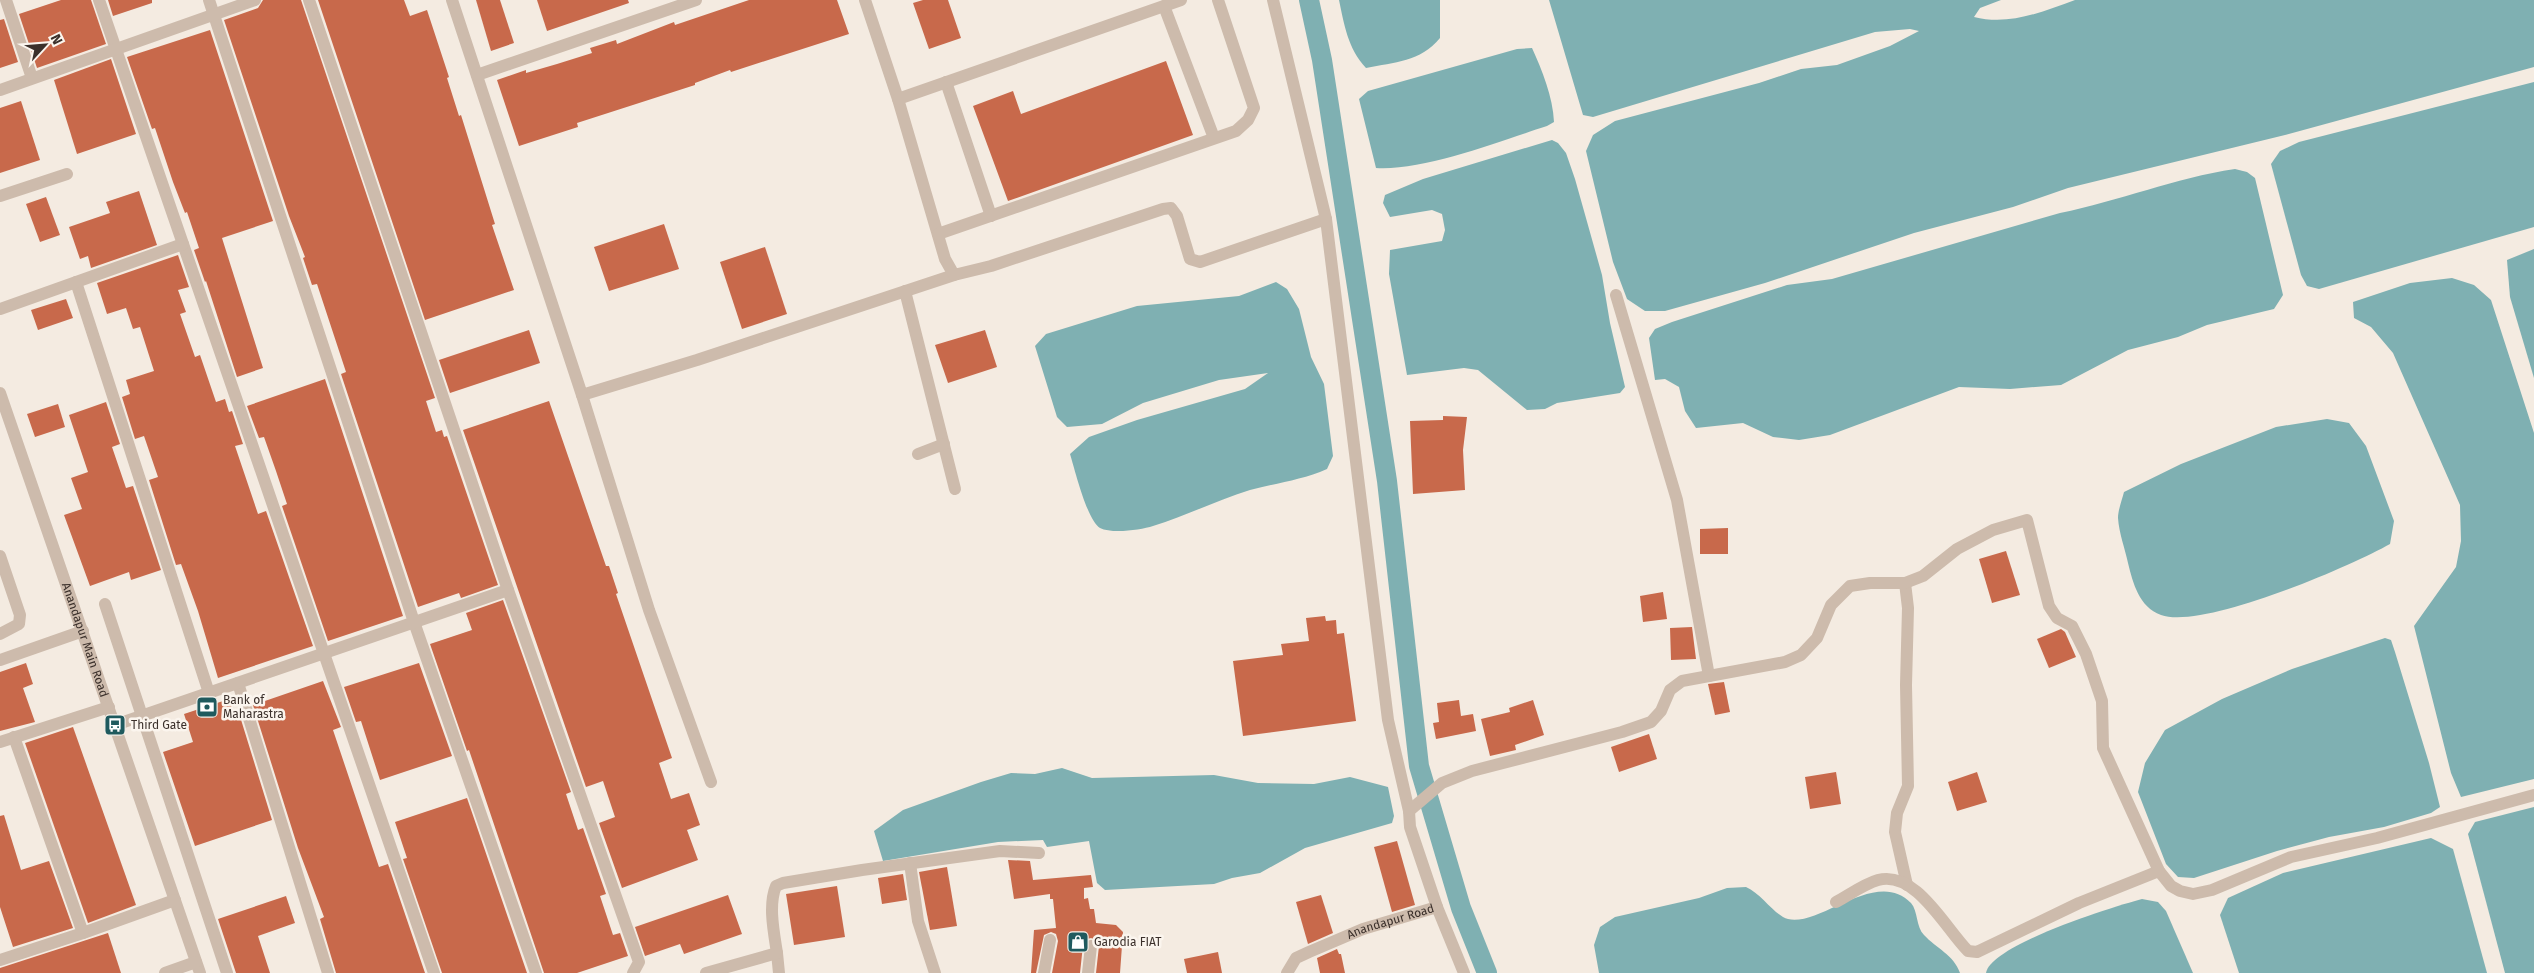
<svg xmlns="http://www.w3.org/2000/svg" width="2534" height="973" font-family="'Fira Sans',sans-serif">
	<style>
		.water { fill: #7fb0b2 }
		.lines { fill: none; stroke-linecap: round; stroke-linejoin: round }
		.canal { stroke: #7fb0b2; stroke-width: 20 }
		.building { fill: #c8694b }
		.minor { stroke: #cdbbac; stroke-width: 12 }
		.labels { text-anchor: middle; stroke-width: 5; stroke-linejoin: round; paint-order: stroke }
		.street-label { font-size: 12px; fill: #3b302b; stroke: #fbf5ee }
		.poi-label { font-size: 12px; fill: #3b302b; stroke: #fbf5ee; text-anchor: start }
	</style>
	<rect width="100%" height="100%" fill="#f4ebe1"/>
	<g class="water">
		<path d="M1339,0H1440V38C1420,62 1395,62 1366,68C1348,49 1344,24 1339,0Z"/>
		<path d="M1549,0H2001L1980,8L1974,17C2009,26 2042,12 2075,0H2534V67L2285,135L2068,188L2013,207L1914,233L1765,283L1665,311H1645L1627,299L1613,262L1586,151L1593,135L1615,121L1759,83L1801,69L1837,65L1890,46L1919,31L1910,29L1875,32L1593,117L1583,115Z"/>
		<path d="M1532,48C1542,70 1553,97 1554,122L1547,126C1500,141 1424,171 1376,168L1359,99L1368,91L1517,49Z"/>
		<polygon points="2534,82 2534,227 2319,289 2307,286 2301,275 2271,164 2280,151 2299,142"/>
		<polygon points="1552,140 1558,143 1566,153 1575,179 1602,275 1610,323 1625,387 1620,393 1557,403 1545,409 1527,410 1478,370 1464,368 1407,375 1389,274 1390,250 1442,241 1445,230 1442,214 1432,210 1390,217 1383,203 1385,195 1423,179"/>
		<path d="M2235,169L2247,172L2255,178L2283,295L2274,309L2207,325L2178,337L2128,350L2061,385L2010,389L1959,387L1830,435L1799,440L1773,437L1743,423L1696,428L1685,411L1679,387L1665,379L1655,380L1649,338L1655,329L1672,322L1787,285L1832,279L2060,213C2119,201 2175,178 2235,169Z"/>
		<polygon points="2534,249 2534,378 2510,297 2507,260"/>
		<polygon points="2452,278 2474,285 2491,300 2534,433 2534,779 2461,797 2451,773 2414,626 2456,567 2461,541 2460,505 2393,353 2371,327 2354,318 2353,302 2410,283"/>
		<path d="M1276,282L1287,289L1299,309L1311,357L1324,384L1333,456L1327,469C1302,480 1277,483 1250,490C1217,500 1186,516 1153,526C1141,530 1112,534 1100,528C1087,520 1075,470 1070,454L1089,437L1137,420L1245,389L1268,373L1219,380L1143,403L1102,424L1067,427L1057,417L1035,346L1046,334L1137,306L1239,296Z"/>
		<path d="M2327,419L2349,423L2366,446L2394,521L2390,544C2349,567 2203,630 2161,615C2139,607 2133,583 2128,563C2125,549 2119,533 2118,518C2118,510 2122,500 2124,492L2181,464L2276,427Z"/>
		<polygon points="2385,638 2391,640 2395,652 2429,763 2440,807 2431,813 2384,827 2329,837 2277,851 2194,878 2178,877 2166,864 2138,792 2145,763 2165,730 2222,699 2292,669"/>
		<polygon points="1062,768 1092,778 1214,775 1258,783 1314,784 1350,777 1388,787 1394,816 1392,823 1305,848 1260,873 1232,878 1214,884 1105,890 1097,883 1089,841 1047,847 1043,840 998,842 883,861 874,831 903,810 981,782 1011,773 1035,774"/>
		<polygon points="2534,807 2534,973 2505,973 2468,834 2475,822"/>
		<polygon points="2431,838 2453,849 2487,973 2239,973 2220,915 2228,898 2283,873"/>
		<path d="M1746,887C1762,894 1775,916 1788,919C1820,927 1877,867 1911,903C1918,911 1916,927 1924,935C1936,948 1954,955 1960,973H1599L1594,945L1600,927L1615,917L1699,898L1727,888Z"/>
		<path d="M2142,899L2158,902L2166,911L2193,973H1986C1990,945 2115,906 2142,899Z"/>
	</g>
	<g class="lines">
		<polyline class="canal" points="1309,0 1322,60 1387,481 1419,766 1461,908 1487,973"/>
	</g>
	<g class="building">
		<polygon points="61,0 91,0 106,44 37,68 19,14"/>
		<polygon points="108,0 152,0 152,3 113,16"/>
		<polygon points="263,0 301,0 435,398 426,401 436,432 442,430 444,437 447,436 498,585 461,598 459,593 418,607 341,374 346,372 317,284 312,285 303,258 305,257 289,216 224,20 258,8"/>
		<polygon points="318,0 404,0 410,16 427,10 449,77 447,78 459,116 461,115 495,224 492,225 514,290 425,320"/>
		<polygon points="476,0 500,0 514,43 491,51"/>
		<polygon points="537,0 628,0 629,3 547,31"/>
		<polygon points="749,0 837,0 849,34 731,72 730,70 695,83 695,85 577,123 578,127 519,146 497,80 526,70 526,73 557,64 592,53 590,48 616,40 617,44 674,22 675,25"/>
		<polygon points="923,0 948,0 961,38 929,49 913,3"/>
		<polygon points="4,19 18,62 0,68 0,20"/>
		<polygon points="210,30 273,221 222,238 263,368 237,377 206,281 205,282 194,250 199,248 187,212 185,213 173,182 155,128 152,129 127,57"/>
		<polygon points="111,59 136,134 77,154 54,80"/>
		<polygon points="1166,61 1193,135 1008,201 973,106 1013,91 1021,114"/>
		<polygon points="21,101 40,160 0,173 0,108"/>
		<polygon points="139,191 157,245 91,268 88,256 80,259 69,227 110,213 106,202"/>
		<polygon points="46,197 60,235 40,242 26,204"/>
		<polygon points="664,224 679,269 609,291 594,247"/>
		<polygon points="765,247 787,314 742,329 720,262"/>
		<polygon points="178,255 189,287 178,290 186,312 180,314 195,357 200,355 216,402 225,399 229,412 232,411 243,444 235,446 258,514 266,511 313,646 218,678 198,611 181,564 176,565 149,480 158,477 144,436 135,439 122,397 130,394 126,380 154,371 140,327 133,329 126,308 107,314 97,283"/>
		<polygon points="66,299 73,318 38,330 31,310"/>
		<polygon points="529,330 540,363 450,393 439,360"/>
		<polygon points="985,330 997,367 948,383 935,345"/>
		<polygon points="325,379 403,616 328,641 282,506 287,504 276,471 264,437 259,438 247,406"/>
		<polygon points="549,401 606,566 609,566 618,593 616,594 672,758 659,763 671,799 689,793 700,825 687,830 698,860 622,888 599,823 615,817 603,781 586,787 463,430"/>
		<polygon points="106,402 120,444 112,447 126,488 133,486 161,570 131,580 129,572 90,586 64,515 82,509 71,478 88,472 69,415"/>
		<polygon points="58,404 65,427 35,437 27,414"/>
		<polygon points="1443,416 1467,417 1463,450 1465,490 1413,494 1410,421 1443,420"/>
		<polygon points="1728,528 1728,554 1700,554 1700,529"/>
		<polygon points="2006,551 2020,595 1992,603 1979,559"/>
		<polygon points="1663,592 1667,619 1643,622 1640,596"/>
		<polygon points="503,600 571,792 566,794 578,830 583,828 606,894 600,896 613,935 620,933 628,956 577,973 544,973 469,750 467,751 430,644 472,630 466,613"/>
		<polygon points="1325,616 1326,621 1336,620 1337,634 1344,633 1356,721 1243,736 1233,661 1283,655 1281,644 1309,641 1306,618"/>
		<polygon points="1692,627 1696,659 1671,660 1670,628"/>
		<polygon points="2061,629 2065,632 2076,657 2049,668 2037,639"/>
		<polygon points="26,663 33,684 23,688 35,722 0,731 0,672"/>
		<polygon points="419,663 452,756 380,780 361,721 356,722 344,687"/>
		<polygon points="323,681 341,727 333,730 379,867 388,864 425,973 336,973 320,919 324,917 298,848 253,705"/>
		<polygon points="1724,682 1730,712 1715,715 1708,684"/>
		<polygon points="229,699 233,712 238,710 272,820 195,846 163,752 193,742 184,714"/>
		<polygon points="1459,700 1461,716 1473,714 1476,731 1436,739 1433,723 1439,722 1437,703"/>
		<polygon points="1533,700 1544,735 1515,745 1516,750 1490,756 1481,719 1510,712 1509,708"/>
		<polygon points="73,727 136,905 88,923 25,743"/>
		<polygon points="1649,734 1657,759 1619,772 1611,747"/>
		<polygon points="1836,772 1841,804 1810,809 1805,777"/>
		<polygon points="1977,772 1987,802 1957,811 1948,782"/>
		<polygon points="467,798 527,973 442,973 403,859 407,858 395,822"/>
		<polygon points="4,815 21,870 49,861 73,928 13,947 0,907 0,816"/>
		<polygon points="1397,841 1415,905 1392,912 1374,847"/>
		<polygon points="1008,860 1030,861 1033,880 1091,875 1093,887 1084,888 1084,899 1088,898 1090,909 1094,909 1096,923 1116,925 1123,932 1120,973 1096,973 1099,946 1096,940 1091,938 1087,939 1083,945 1080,973 1052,973 1058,941 1056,934 1051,932 1044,935 1036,973 1031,973 1034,930 1056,928 1053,899 1050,899 1050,894 1014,899"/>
		<polygon points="947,867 957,926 930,930 919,872"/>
		<polygon points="903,874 907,900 882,904 878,878"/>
		<polygon points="837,886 845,937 794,945 786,894"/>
		<polygon points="728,895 742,934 684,954 680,944 645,956 635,927"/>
		<polygon points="1321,895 1333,933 1308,944 1296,902"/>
		<polygon points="286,896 295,923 258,936 270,973 236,973 218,919"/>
		<polygon points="108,933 121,973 0,973 0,968"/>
		<polygon points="1337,949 1339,954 1341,954 1345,973 1320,973 1317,958"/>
		<polygon points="1218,952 1222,973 1187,973 1184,959"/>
	</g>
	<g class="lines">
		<g class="minor">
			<polyline points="6,0 32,78"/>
			<polyline points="99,0 434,973"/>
			<polyline points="209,0 414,622 536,973"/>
			<polyline points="309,0 508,590 639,962 633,973"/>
			<polyline points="452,0 582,395 697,360 954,275"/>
			<polyline points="865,0 898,99 945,259 954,275 991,266 1163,209 1171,208 1177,216 1190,259 1200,262 1326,219"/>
			<polyline points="1273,0 1326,219 1388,720 1409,811 1410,827 1437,907"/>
			<polyline points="1164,6 1214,138"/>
			<polyline points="477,75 696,0"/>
			<polyline points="946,82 991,216"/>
			<polyline points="0,90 255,0"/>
			<polyline points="898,99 1181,0"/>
			<polyline points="0,196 67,174"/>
			<polyline points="938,234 1236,131 1248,120 1254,108 1218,0"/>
			<polyline points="76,282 209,693"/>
			<polyline points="905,291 955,489"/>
			<polyline points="1616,295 1677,500 1709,676"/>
			<polyline points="0,309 183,244"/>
			<path id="s1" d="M0,393L200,973"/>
			<polyline points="582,395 649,610 711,782"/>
			<polyline points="918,454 944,444"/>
			<polyline points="0,556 20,615 19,624 0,634"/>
			<polyline points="1905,583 1908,608 1906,685 1908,786 1897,813 1895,832 1907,885"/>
			<polyline points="105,604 227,973"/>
			<polyline points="0,660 83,631"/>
			<polyline points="238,683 328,973"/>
			<polyline points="115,725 508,590"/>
			<polyline points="0,742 109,707"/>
			<polyline points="1409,811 1442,783 1472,771 1622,732 1651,722 1661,711 1670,690 1682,681 1785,662 1801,655 1817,638 1831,605 1850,586 1870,583 1905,583 1923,576 1957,549 1993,530 2027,520 2049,606 2057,618 2072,626 2086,654 2102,701 2103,748 2159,871 2171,886 2180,891 2193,894 2212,890 2291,857 2377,838 2534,795"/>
			<polyline points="910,863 918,921 935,973"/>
			<path d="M1836,902C1849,895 1864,884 1878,880C1916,870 1945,928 1968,951L1977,952L2079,903L2159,871"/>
			<polyline points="83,933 175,900"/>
			<polyline points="777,953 779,973"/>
			<polyline points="0,960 83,933 14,737"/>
			<polyline points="165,973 196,962"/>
			<path d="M706,973L777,953C774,933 768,905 776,886L783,883L862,870L1000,851L1039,853"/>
			<polyline points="1044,973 1050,940"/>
			<polyline points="1088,973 1091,946"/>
			<path id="s2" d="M1287,973L1296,958L1309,952L1363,929L1437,907L1464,973"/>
		</g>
	</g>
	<defs>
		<g id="bank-square" transform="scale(1.125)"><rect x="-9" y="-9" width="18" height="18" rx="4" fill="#1f5a5e" stroke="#fbf5ee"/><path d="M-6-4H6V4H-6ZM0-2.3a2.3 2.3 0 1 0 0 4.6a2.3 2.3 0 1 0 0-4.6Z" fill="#fff"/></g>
		<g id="bus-square" transform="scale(1.125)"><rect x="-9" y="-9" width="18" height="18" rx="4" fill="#1f5a5e" stroke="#fbf5ee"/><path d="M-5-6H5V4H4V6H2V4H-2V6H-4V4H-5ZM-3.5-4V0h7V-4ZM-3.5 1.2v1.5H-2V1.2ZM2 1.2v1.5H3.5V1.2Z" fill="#fff"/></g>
		<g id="shop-square" transform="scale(1.125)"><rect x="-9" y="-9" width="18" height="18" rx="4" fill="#1f5a5e" stroke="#fbf5ee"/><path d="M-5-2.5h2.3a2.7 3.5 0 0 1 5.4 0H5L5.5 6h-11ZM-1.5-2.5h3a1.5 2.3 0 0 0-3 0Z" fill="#fff"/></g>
	</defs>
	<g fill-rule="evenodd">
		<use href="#bank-square" x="207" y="707"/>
		<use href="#bus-square" x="115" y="725"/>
		<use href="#shop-square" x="1078" y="942"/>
	</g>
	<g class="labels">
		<g class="street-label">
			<text dy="4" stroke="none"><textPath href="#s1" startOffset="261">Anandapur Main Road</textPath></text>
			<text dy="4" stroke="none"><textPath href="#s2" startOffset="119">Anandapur Road</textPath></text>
		</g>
		<g class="poi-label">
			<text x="223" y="704">Bank of<tspan x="223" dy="14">Maharastra</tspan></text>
			<text x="131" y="729">Third Gate</text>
			<text x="1094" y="946">Garodia FIAT</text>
		</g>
	</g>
	<g transform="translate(45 45) rotate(64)" stroke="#fbf5ee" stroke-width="4" paint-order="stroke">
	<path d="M0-4L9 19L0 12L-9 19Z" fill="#3b302b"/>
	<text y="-8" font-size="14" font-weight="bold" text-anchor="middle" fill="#3b302b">N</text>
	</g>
</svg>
